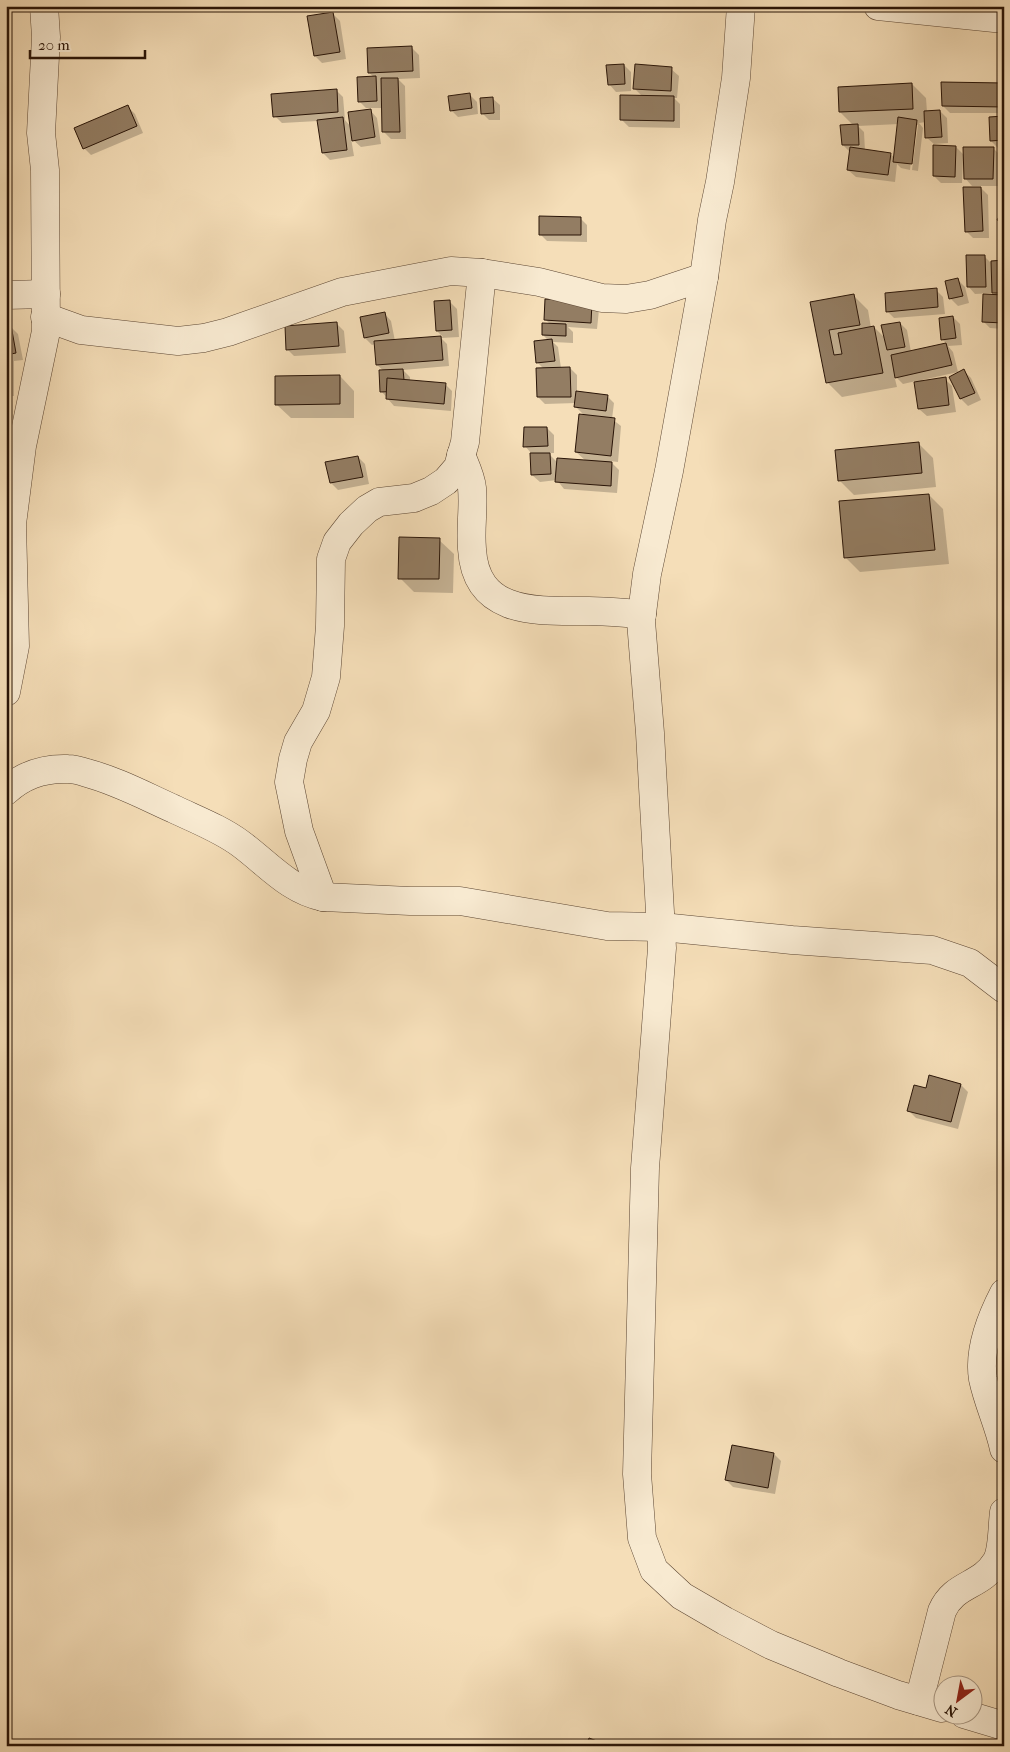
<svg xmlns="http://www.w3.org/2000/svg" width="1010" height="1752" font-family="'IM FELL French Canon',serif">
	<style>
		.shadow { fill: #0003; fill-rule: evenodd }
		.building { fill: #937d63; stroke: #291407 }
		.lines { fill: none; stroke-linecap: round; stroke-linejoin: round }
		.minor-casing { stroke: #5c4633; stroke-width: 29 }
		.tertiary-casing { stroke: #5c4633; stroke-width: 29 }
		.minor { stroke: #f8ead1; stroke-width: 28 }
		.tertiary { stroke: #f8ead1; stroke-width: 28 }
	</style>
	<rect width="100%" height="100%" fill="#f5deb8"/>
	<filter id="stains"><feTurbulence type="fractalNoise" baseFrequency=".004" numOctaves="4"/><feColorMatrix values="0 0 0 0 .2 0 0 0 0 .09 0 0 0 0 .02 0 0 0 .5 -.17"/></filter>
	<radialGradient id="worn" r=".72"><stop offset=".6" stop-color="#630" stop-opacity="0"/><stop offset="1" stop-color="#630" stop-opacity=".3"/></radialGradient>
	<g class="shadow">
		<polygon points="333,14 340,21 346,59 322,63 315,56"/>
		<polygon points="412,48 419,55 420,78 398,79 405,86 406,139 391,139 384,132 383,108 366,108 359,101 374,77 369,73"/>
		<polygon points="624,65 631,72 631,91 616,92 609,84"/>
		<polygon points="671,69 679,76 677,98 674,98 680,104 680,128 629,127 622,120 642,96 634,88"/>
		<path d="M912,84L926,98L927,112L940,111L947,118L948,143L934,144L926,137V122L919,123L923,128L918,171L912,170L918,125H915L910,170L901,168L897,164L895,182L856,177L848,170L850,152L843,145L854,126L840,112ZM899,124L895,158L890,154L865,151L864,132L858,126Z"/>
		<polygon points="1004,84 1004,113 950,113 943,106"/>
		<polygon points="336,90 343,97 345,120 351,127 370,110 377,118 381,144 361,147 351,138 354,156 330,160 323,153 318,121 282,123 275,116"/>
		<polygon points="470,95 477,102 478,114 458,117 451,110"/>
		<polygon points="492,98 500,105 500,120 489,120 482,113"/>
		<polygon points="128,107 135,114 143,133 91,155 84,148"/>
		<polygon points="1004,118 1004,147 998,148 991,141"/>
		<polygon points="956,147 965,156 993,148 1000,155 1000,186 972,186 965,178 965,160 963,160 962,183 941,183 934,176"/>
		<polygon points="981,188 988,195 989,238 973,238 966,231"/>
		<polygon points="580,218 587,225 587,242 547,241 540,234"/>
		<polygon points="984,256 990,262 1004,262 1004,329 990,328 983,321 997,296 994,293 975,294 968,286"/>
		<polygon points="958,280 965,287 969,303 958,306 951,299 946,282"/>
		<polygon points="936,290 943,297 945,314 894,318 887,311"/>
		<polygon points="853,295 868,310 871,328 874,327 886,339 900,323 907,330 911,352 947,344 942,339 953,317 960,324 962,345 948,346 953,352 958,372 922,380 923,382 945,379 952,386 956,412 927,416 919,409 916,381 903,384 894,375 897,387 842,397 828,383 812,303"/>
		<polygon points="547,300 599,310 597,329 568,327 573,332 573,343 553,342 558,347 561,368 570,368 577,375 577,392 607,396 614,403 612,419 621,426 618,462 610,461 619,470 617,493 564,489 557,480 540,482 532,475 531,453 525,446 547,428 554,435 554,453 548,453 558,463 586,461 576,452 585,416 575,406 576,403 545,404 538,397 544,369 537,362 549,341 543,335 551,325 545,319"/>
		<polygon points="449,301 457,309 459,337 441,338 447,344 449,366 403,370 410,377 410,381 445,384 452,391 451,411 394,406 382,392 384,371 377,365 375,344 372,345 365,338 384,313 391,321 395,341 443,337 437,331"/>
		<polygon points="337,324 344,331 346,353 294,356 287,349"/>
		<polygon points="11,327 18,334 23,360 14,361 14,396 9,396 9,405 6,405 6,328"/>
		<polygon points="964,371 971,378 981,400 968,406 961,399 951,377"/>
		<polygon points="340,376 354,391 354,418 291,418 276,404"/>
		<polygon points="918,443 933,458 936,487 854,495 839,480"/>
		<polygon points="358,457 365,464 369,484 338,490 331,483 327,463"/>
		<polygon points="929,495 943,509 949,564 860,572 845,557"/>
		<polygon points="439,540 454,554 453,593 414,592 400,578"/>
		<polygon points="961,1085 968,1092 958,1129 916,1118 909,1111 927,1090"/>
		<polygon points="774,1454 781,1461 775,1494 733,1487 726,1480"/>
	</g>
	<g class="building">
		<polygon points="333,12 340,52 314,56 307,16"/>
		<polygon points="412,46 413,71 368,73 367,48"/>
		<polygon points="624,64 625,84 608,85 606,65"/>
		<polygon points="635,64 672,67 671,91 633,89"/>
		<polygon points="376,76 377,101 358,102 357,77"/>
		<polygon points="381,78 398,78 400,132 382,132"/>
		<polygon points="941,82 1004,83 1004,107 942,106"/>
		<polygon points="912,83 913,109 839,112 838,87"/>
		<polygon points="337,89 338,112 273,117 271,94"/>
		<polygon points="470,93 472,108 450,111 448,96"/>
		<polygon points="620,95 674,96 674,121 620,120"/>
		<polygon points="493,97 494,113 481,114 480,98"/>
		<polygon points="128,105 137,126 83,149 74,128"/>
		<polygon points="371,109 375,137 352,141 348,112"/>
		<polygon points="940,110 942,137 925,138 924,111"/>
		<polygon points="1004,116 1004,140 990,141 989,117"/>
		<polygon points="343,117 347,150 322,153 317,120"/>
		<polygon points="898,117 917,120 912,164 893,162"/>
		<polygon points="858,124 859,145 842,145 840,125"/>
		<polygon points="933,145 956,146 955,177 933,176"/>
		<polygon points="850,147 891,153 888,175 847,170"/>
		<polygon points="963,147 994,147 993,179 964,179"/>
		<polygon points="963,187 981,187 983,231 965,232"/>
		<polygon points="1004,208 1004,224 997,220"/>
		<polygon points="539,216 581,217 581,235 539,235"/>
		<polygon points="966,255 985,255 986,287 967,287"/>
		<polygon points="1004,260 1004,293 992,293 991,261"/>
		<polygon points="958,278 963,296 949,299 945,281"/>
		<polygon points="937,288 938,307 886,312 885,293"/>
		<polygon points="854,294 860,325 829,330 834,355 842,354 838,333 874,326 883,373 826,383 810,302"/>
		<polygon points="983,294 1004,295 1004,323 982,322"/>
		<polygon points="545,299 592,302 591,323 544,320"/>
		<polygon points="450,300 452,330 436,331 434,301"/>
		<polygon points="385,312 389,333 364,338 360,317"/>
		<polygon points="953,316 956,338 941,340 939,318"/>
		<polygon points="337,322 339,346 286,350 285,326"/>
		<polygon points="900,322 905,347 887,350 881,325"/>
		<polygon points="542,323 566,324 566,336 542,335"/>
		<polygon points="11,325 16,353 6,355 6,326"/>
		<polygon points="441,336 443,360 376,365 374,341"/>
		<polygon points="552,339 555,361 536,363 534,341"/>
		<polygon points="946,343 952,365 895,378 891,355"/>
		<rect x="6" y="346" width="2" height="43"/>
		<polygon points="570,367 571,397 537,397 536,368"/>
		<polygon points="403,369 405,391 380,392 379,370"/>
		<polygon points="964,369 975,393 960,399 949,377"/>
		<polygon points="340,375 340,404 275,405 275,376"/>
		<polygon points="946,377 949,405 918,409 914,382"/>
		<polygon points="387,378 446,383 444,404 386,399"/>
		<polygon points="576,391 608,395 606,411 574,407"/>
		<polygon points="579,414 615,418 611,456 575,452"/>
		<polygon points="524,427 547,427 548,446 523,447"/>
		<polygon points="919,442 922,473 838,481 835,450"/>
		<polygon points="530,453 550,453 551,474 531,475"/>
		<polygon points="358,456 363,477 330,483 325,462"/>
		<polygon points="557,458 612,462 611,486 555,482"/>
		<polygon points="929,494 935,550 844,558 839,501"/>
		<polygon points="399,537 440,538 439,579 398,579"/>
		<polygon points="929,1075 961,1084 951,1122 907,1111 914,1085 926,1088"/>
		<polygon points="732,1445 774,1453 768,1488 725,1480"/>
		<polygon points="589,1738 610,1746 586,1746"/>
	</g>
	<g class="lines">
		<g class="minor-casing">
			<g id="minor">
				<polyline points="741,6 736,78 720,182 712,220 704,277 669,471 647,574 641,621 650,733 662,948 645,1168 637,1474 642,1538 654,1570 682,1596 725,1621 771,1645 839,1673 898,1695 942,1708"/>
				<polyline points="6,295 46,294"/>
				<polyline points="45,317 81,330 178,341 204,338 228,332 342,292 451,271 482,273 539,282 602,298 626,299 650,295 704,277"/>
				<path d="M461,455C465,465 471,477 472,488C474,508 470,528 472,549C476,616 538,611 589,611C606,611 624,613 642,614"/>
				<polyline points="6,692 15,646 12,524 22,446 46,331 45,170 41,133 46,37 44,6"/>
				<path d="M6,791C23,775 44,768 68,769C74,769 81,771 87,773C117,781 145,796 174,809C197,820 221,829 241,844C268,864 289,890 323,897L410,901H460L607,926L662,927L792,940L932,950L970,963L1004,989"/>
				<polyline points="323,897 299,831 289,782 293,759 298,742 316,711 326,677 330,626 331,559 337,542 351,524 367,509 379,502 414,498 431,491 446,481 458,467 465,442 482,273"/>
				<path d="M1004,1293C991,1318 978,1350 983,1379C988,1403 999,1425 1004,1449"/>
				<path d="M919,1701L942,1611C954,1583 981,1587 996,1562C1003,1551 1002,1526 1004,1512"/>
				<polyline points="964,1714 1004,1726"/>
			</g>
		</g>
		<g class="tertiary-casing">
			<polyline id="tertiary" points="878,6 1004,19"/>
		</g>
		<use href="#minor" class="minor"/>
		<use href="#tertiary" class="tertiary"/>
	</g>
	<rect width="1010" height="1752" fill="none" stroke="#f5deb8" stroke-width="25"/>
	<rect x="8" y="8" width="995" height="1737" fill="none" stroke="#291407" stroke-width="2.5"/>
	<rect x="12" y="12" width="985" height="1727" fill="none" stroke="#291407"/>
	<g transform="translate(958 1700) rotate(212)"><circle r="24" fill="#f8ead1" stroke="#a59480"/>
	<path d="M0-4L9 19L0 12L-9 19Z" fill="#8f2418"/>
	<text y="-8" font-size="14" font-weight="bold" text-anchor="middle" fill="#291407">N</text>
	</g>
	<path d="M30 50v8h115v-8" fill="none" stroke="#291407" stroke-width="2.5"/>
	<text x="38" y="50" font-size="15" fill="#291407" stroke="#f8ead1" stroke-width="4" paint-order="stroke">20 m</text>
	<rect width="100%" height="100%" filter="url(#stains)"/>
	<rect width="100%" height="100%" fill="url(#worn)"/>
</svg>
